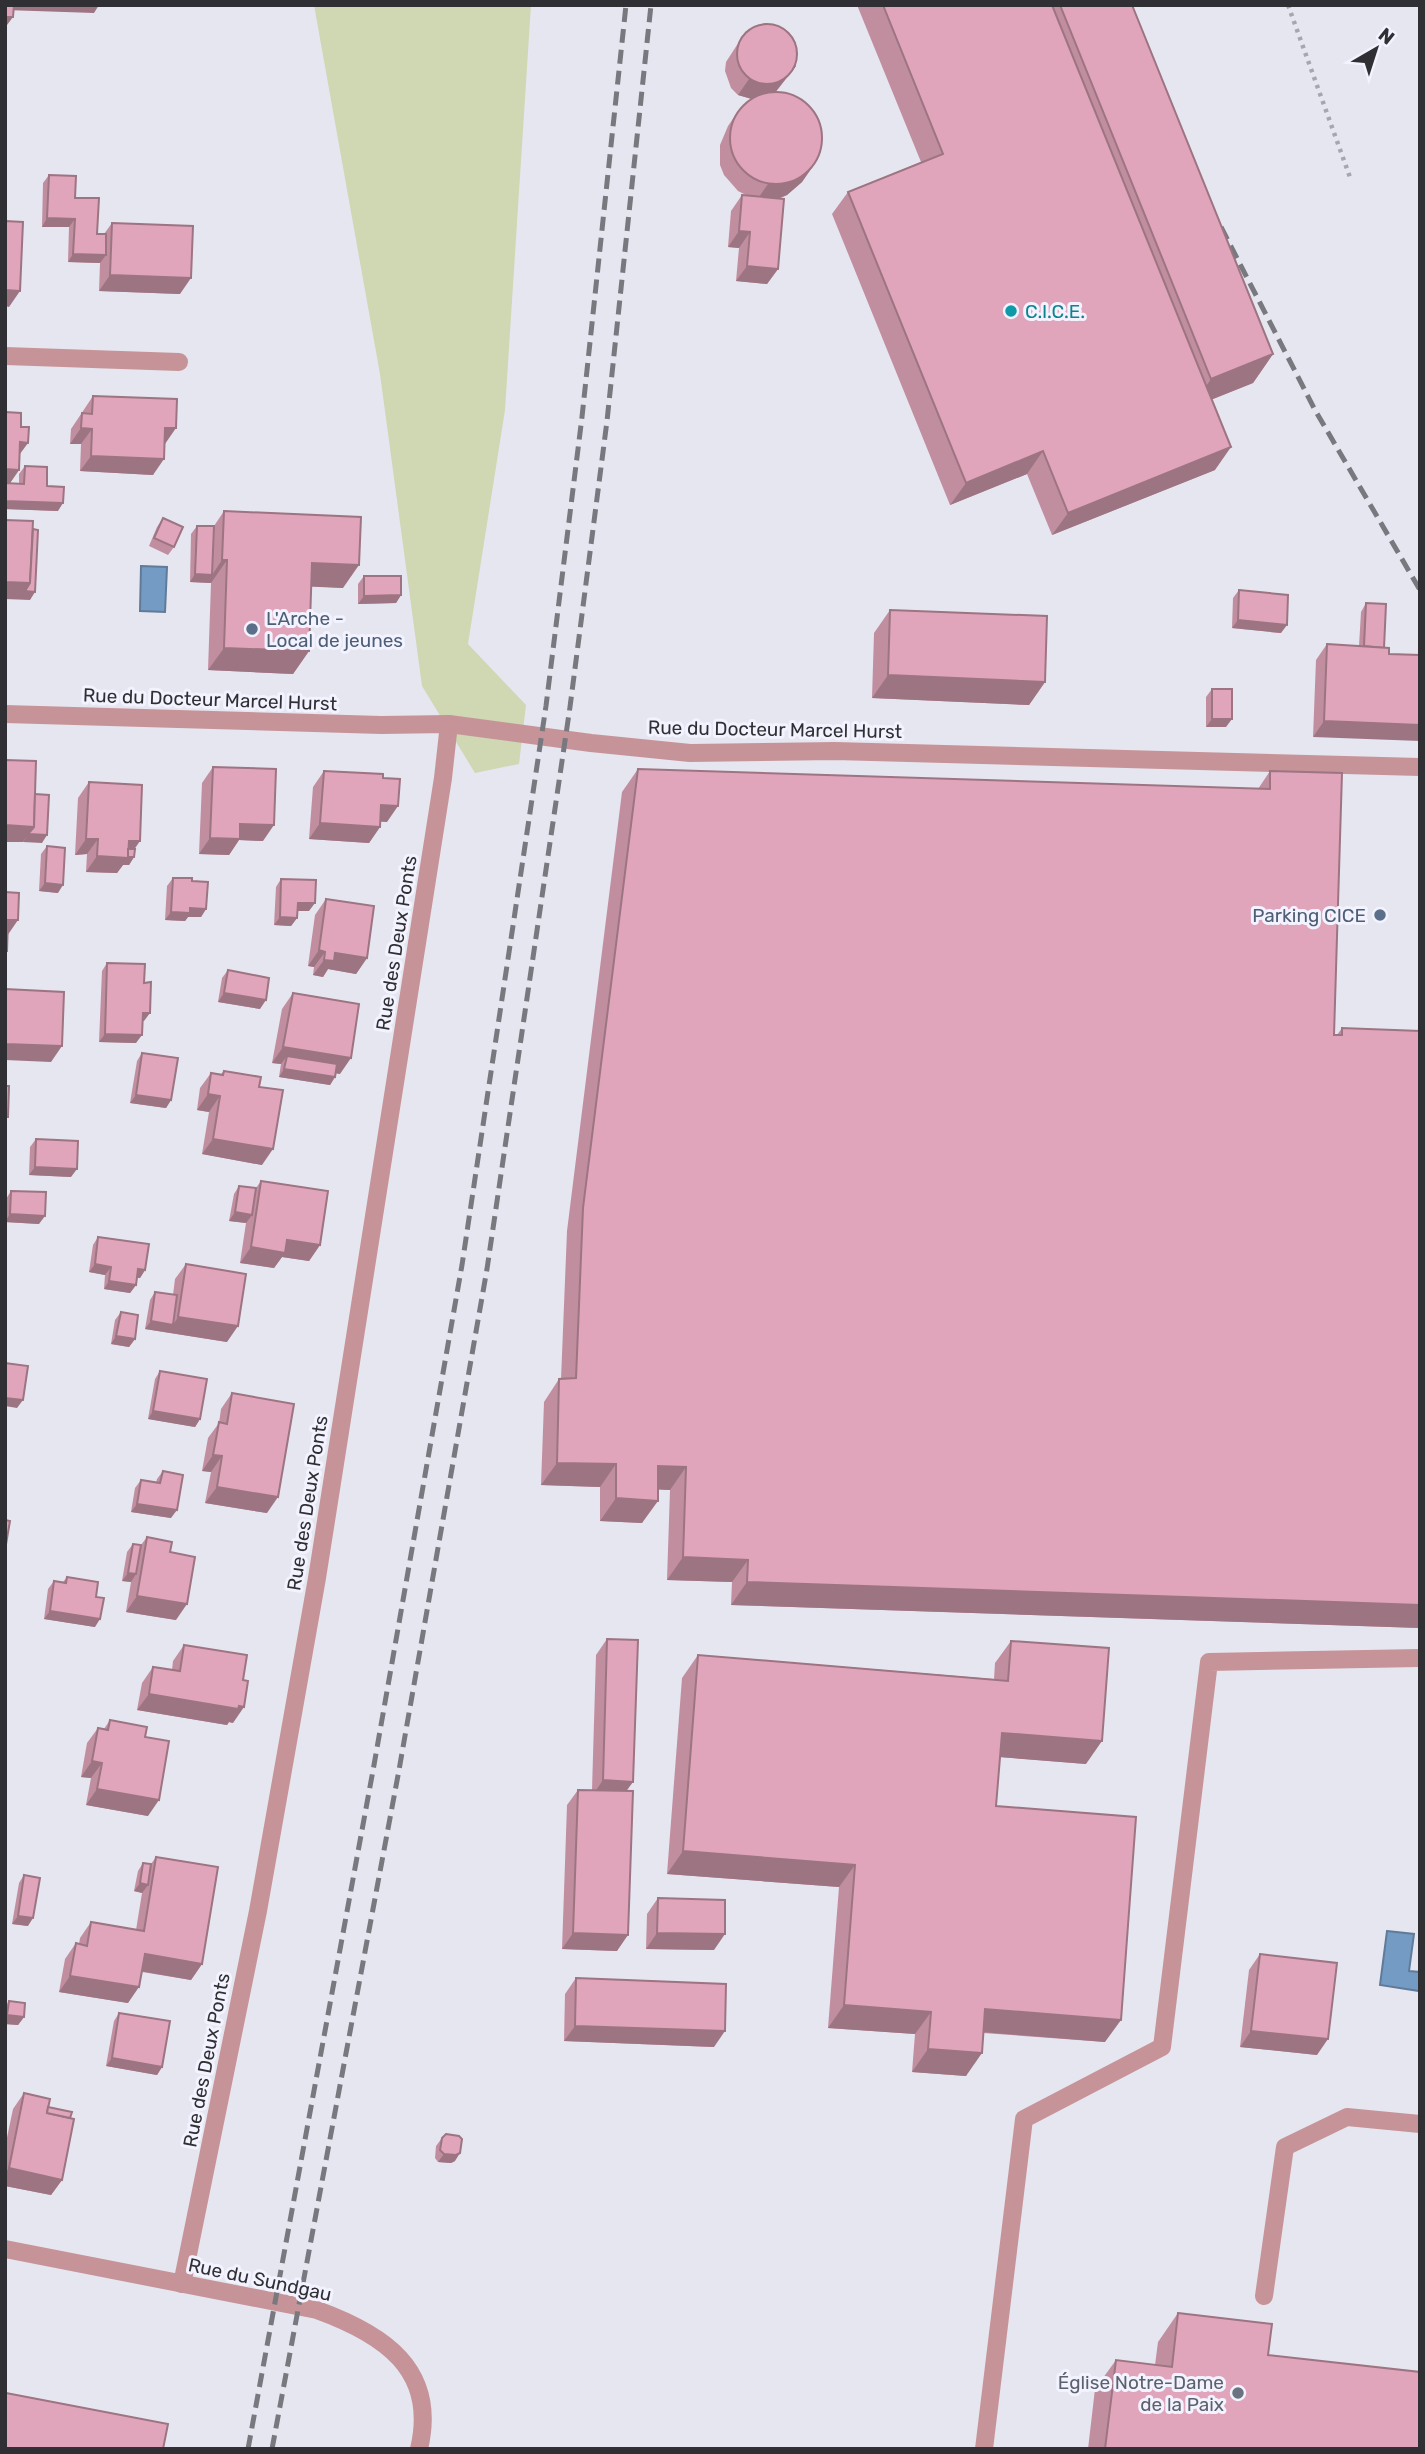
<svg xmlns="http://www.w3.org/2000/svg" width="1425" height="2454" font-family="Rubik,sans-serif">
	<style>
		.green { fill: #d0d7b3 }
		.water { fill: #749bc4; stroke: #607b99; stroke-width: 2 }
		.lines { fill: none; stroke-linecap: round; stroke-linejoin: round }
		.path { stroke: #a6a6ae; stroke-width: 4.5; stroke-dasharray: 3.5 5; stroke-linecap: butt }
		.service { stroke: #c69498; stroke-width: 18 }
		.minor { stroke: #c69498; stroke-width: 18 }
		.tertiary { stroke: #c69498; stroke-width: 18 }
		.rail { stroke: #78787f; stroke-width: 5; stroke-dasharray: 14 7; stroke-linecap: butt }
		.wall { fill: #c18ea0 }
		.shaded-wall { fill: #9d7482 }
		.building { fill: #e0a5ba; stroke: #9d7482; stroke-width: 2 }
		.culture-dot { fill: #0f9aa8; stroke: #f3f3ff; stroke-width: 2.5 }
		.service-dot { fill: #5c6f8a; stroke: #f3f3ff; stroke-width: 2.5 }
		.worship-dot { fill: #6b7280; stroke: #f3f3ff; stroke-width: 2.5 }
		.labels { text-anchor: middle; stroke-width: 6; stroke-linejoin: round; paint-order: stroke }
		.culture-label { font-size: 19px; fill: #0d838f; stroke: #f3f3ff; text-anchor: start }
		.service-label { font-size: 19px; fill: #4e5e75; stroke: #f3f3ff; text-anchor: start }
		.street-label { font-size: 19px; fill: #303034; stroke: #f3f3ff }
		.worship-label { font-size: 19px; fill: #5b616d; stroke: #f3f3ff; text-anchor: end }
	</style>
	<rect width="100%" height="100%" fill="#e6e6f1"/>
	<polygon class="green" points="314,5 531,5 505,410 468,644 526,705 519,764 475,773 422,686 380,374"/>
	<g class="water">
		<polygon points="141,566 167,567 165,612 140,611"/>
		<polygon points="1387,1931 1414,1934 1409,1971 1420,1972 1419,1991 1380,1985"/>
	</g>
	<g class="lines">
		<polyline class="path" points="1288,5 1351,180"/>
		<g class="service">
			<polyline points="5,356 179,362"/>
			<polyline points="1264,2296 1285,2147 1347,2117 1420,2124"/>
			<polyline points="984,2449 1024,2119 1162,2047 1209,1662 1420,1658"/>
		</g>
		<g class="minor">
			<path d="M5,2249L317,2310C383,2334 438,2369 419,2449"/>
			<polyline points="182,2284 258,1911 317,1578 443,778 449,724"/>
		</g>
		<polyline class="tertiary" points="5,714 381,725 449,724 591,743 690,753 835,751 1420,767"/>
		<g class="rail">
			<polyline points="1221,227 1315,410 1420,590"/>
			<polyline points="248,2449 374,1765 462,1265 546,706 582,417 626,5"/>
			<polyline points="272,2449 399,1770 487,1269 570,707 607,421 651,5"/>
		</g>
	</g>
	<g class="wall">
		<polygon points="857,5 1132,5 1273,354 1253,383 1212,399 1215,470 1052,535 1027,474 950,505 832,214 848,192 921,162"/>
		<polygon points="746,31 796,66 775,93 813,166 802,182 787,195 778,199 778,269 767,284 736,281 739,248 728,247 731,211 742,195 748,196 738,191 724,175 720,165 720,145 728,126 739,110 752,99 738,95 731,88 725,71 726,62"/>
		<polygon points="49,175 75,198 97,234 104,234 112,223 180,294 99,291 100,263 68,262 69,227 42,227 43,183"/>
		<polygon points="93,396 164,444 153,475 80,471 81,444 70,444 71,429"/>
		<polygon points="5,412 20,455 19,470 10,483 19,484 19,474 25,466 47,486 58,511 5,509"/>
		<polygon points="224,511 343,588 311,586 309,651 293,674 208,670 211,583 190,582 191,534 197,526 214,526"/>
		<polygon points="163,518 174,547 168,555 149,546 157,527"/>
		<polygon points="364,576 401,595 396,603 358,604 358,584"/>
		<polygon points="1239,590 1281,633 1232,628 1233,598"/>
		<polygon points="1366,603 1384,648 1389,654 1313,737 1316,660 1327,644 1359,646 1361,612"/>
		<polygon points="890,610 1045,682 1029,705 872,698 874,633"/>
		<polygon points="1212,689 1226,727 1206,727 1206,697"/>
		<polygon points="213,767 263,841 239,840 229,855 199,854 202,783"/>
		<polygon points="638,769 1258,789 1270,771 1334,1035 1337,1035 1342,1028 1420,1031 1420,1628 731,1605 732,1582 667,1580 670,1490 658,1489 642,1523 600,1521 600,1487 541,1485 544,1402 559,1379 561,1379 567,1231 622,792"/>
		<polygon points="324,771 383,778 387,822 380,821 380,827 369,843 309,839 313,787"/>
		<polygon points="89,782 135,849 134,857 129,865 123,865 117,873 86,872 87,854 75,855 78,798"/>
		<polygon points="47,846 58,893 39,891 41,854"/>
		<polygon points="173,878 192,881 206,909 201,917 188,917 185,921 165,920 167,886"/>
		<polygon points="281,879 309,911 297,911 297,918 291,926 274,925 276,887"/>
		<polygon points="326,899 367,958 356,974 328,969 323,977 313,975 314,967 308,966 315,915"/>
		<polygon points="107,963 144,983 144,1021 142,1021 136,1043 99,1042 102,971"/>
		<polygon points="228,970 260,1009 218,1002 222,978"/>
		<polygon points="293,993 340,1074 336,1073 335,1077 330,1085 279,1077 281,1064 272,1063 282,1009"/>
		<polygon points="142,1053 171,1100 166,1108 130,1103 137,1061"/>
		<polygon points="224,1071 259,1087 262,1165 202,1154 209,1112 197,1110 200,1088 211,1073 221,1074"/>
		<polygon points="36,1139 71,1177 29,1175 30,1147"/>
		<polygon points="261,1181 320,1245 309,1261 282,1257 274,1268 240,1263 246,1223 229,1221 234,1194 239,1186 256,1188"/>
		<polygon points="11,1191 39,1224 5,1222 6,1199"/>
		<polygon points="98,1237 145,1270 140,1278 136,1278 136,1285 130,1293 104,1289 105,1275 89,1272 93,1245"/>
		<polygon points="186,1264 227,1342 145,1329 150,1300 155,1292 173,1295 175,1279"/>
		<polygon points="121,1312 135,1339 129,1347 111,1344 115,1320"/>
		<polygon points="160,1371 200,1419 195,1427 148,1419 155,1379"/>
		<polygon points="232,1393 267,1513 205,1503 211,1472 202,1471 208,1438 219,1423 221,1409"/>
		<polygon points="163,1471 171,1518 131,1512 135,1488 141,1480 156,1483 157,1479"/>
		<polygon points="147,1537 170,1552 176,1620 126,1612 131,1582 122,1581 127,1552 133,1544 141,1545"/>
		<polygon points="67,1577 96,1597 95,1627 44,1619 48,1589 54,1581 63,1582"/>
		<polygon points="607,1639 627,1791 617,1951 562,1949 567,1805 578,1790 592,1790 596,1655"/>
		<polygon points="1011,1641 1086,1764 1000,1757 996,1806 1105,2042 983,2033 966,2076 912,2072 915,2034 828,2028 839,1887 667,1874 682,1678 698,1655 994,1679 995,1663"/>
		<polygon points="184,1645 233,1723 229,1722 227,1725 137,1710 142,1683 153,1667 172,1670 173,1661"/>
		<polygon points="110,1720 145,1737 148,1816 86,1805 91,1778 81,1777 87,1743 98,1728 104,1729"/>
		<polygon points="156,1857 202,1964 191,1980 142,1972 128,2003 59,1992 65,1959 76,1943 79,1944 80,1938 91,1922 136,1930 142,1893 134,1891 138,1871 143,1863 151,1864"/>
		<polygon points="24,1875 28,1926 12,1924 19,1883"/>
		<polygon points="658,1898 714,1950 646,1949 647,1914"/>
		<polygon points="1260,1954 1317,2055 1240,2047 1249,1970"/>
		<polygon points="576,1978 714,2047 564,2041 565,1994"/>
		<polygon points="9,2001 24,2017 18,2025 5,2024 5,2007"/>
		<polygon points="119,2013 162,2067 157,2075 106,2066 114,2021"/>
		<polygon points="24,2093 48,2107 62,2180 51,2195 5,2186 5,2147 13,2109"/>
		<polygon points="442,2138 455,2161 451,2163 438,2162 435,2158 436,2146"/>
		<polygon points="1178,2313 1268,2355 1420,2449 1088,2449 1095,2389 1116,2360 1155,2365 1158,2342"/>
	</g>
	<g class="shaded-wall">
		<polygon points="5,5 99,5 94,13 5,10"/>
		<polygon points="5,17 13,17 7,25 5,25"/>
		<polygon points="796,66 784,81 773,95 755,100 738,95 749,79"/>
		<polygon points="813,166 802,182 787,195 777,199 757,200 768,184"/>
		<polygon points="47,218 75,219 69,227 42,227"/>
		<polygon points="739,231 750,232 739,248 728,247"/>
		<polygon points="73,254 106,255 100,263 68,262"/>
		<polygon points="747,266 778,269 767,284 736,281"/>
		<polygon points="110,275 191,278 180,294 99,291"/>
		<polygon points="5,290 20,291 9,307 5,306"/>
		<polygon points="1273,354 1253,383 1191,408 1211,379"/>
		<polygon points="81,428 92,429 81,444 70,444"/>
		<polygon points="165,428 176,428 165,444"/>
		<polygon points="20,442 28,443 17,458"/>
		<polygon points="1231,447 1215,470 1052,535 1068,513"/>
		<polygon points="1043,451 1027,474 950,505 966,483"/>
		<polygon points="91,456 164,459 153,475 80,471"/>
		<polygon points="5,469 19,470 8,486 5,486"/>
		<polygon points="5,501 63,503 58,511 5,509"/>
		<polygon points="222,560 227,560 211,583 190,582 195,574 212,575"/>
		<polygon points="312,563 359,565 343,588 296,586"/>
		<polygon points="5,582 30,583 35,592 30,600 5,599"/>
		<polygon points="401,595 396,603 358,604 364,596"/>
		<polygon points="1238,620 1287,625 1281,633 1232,628"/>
		<polygon points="224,648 309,651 293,674 208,670"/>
		<polygon points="888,675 1045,682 1029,705 872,698"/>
		<polygon points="1212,719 1232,719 1226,727 1206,727"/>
		<polygon points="1324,721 1420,725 1420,741 1313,737"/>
		<polygon points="381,805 398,806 387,822 370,821"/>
		<polygon points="320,823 380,827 369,843 309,839"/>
		<polygon points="240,824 274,825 263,841 239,840 229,855 199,854 210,838"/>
		<polygon points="5,825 34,827 23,842 5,842"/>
		<polygon points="28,834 47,835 42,843 23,842"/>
		<polygon points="86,839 98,839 87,854 75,855"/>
		<polygon points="129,841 140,841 129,857 134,857 129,865 123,865 117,873 86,872 97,856"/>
		<polygon points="45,883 63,885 58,893 39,891"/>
		<polygon points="298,903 315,903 309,911 292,911"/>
		<polygon points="190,908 206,909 201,917 188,917 185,921 165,920 171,912"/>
		<polygon points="280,917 297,918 291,926 274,925"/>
		<polygon points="8,920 18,920 7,936"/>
		<polygon points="319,950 325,952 314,967 308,966"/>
		<polygon points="335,953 367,958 356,974 328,969 323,977 313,975 324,960"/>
		<polygon points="224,993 266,1000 260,1009 218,1002"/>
		<polygon points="143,1013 150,1013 144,1021 137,1021"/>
		<polygon points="105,1034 142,1035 136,1043 99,1042"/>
		<polygon points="5,1044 62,1046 51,1062 5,1060"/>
		<polygon points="283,1047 351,1058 340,1074 285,1065 287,1056 281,1064 272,1063"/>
		<polygon points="284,1069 335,1077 330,1085 279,1077"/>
		<polygon points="208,1094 220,1096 209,1112 197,1110"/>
		<polygon points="136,1095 171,1100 166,1108 130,1103"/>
		<polygon points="213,1139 273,1149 262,1165 202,1154"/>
		<polygon points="35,1167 77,1169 71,1177 29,1175"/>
		<polygon points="235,1212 252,1215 246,1223 229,1221"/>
		<polygon points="10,1214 45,1216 39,1224 5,1222"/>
		<polygon points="287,1240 320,1245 309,1261 282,1257 274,1268 240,1263 251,1247"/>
		<polygon points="95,1264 111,1267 105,1275 89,1272"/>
		<polygon points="138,1269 145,1270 140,1278 132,1277"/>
		<polygon points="109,1281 136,1285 130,1293 104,1289"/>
		<polygon points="178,1317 238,1326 227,1342 145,1329 151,1321 173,1325"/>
		<polygon points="116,1336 135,1339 129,1347 111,1344"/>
		<polygon points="5,1398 23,1400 17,1408 5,1406"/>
		<polygon points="153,1411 200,1419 195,1427 148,1419"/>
		<polygon points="213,1455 222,1456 211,1472 202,1471"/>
		<polygon points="557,1463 616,1464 600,1487 541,1485"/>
		<polygon points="658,1466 686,1467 670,1490 642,1489"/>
		<polygon points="217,1487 278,1497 267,1513 205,1503"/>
		<polygon points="616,1498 658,1501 642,1523 600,1521"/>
		<polygon points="137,1504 177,1510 171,1518 131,1512"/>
		<polygon points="683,1557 748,1560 732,1582 667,1580"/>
		<polygon points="128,1573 136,1574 131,1582 122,1581"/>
		<polygon points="747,1582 1420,1605 1420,1628 731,1605"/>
		<polygon points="137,1596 187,1604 176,1620 126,1612"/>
		<polygon points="50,1611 100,1619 95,1627 44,1619"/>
		<polygon points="149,1694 239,1706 244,1707 233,1723 229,1722 227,1725 137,1710"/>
		<polygon points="1002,1733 1102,1741 1086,1764 986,1756"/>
		<polygon points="92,1761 102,1763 91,1778 81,1777"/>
		<polygon points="603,1780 633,1782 622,1797 592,1796"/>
		<polygon points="97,1789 159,1800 148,1816 86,1805"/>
		<polygon points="683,1851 855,1865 839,1887 667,1874"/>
		<polygon points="140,1883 148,1885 142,1893 134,1891"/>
		<polygon points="18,1916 33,1918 28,1926 12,1924"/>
		<polygon points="573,1933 628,1935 617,1951 562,1949"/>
		<polygon points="657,1933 725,1934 714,1950 646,1949"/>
		<polygon points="145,1954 202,1964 191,1980 134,1970"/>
		<polygon points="70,1976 139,1987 128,2003 59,1992"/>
		<polygon points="844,2005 931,2012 915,2034 828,2028"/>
		<polygon points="985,2009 1121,2020 1105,2042 969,2031"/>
		<polygon points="7,2015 24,2017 18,2025 5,2024 5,2018"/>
		<polygon points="575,2026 725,2031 714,2047 564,2041"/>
		<polygon points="1251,2031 1328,2039 1317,2055 1240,2047"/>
		<polygon points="928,2049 982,2053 966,2076 912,2072"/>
		<polygon points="112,2058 162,2067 157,2075 106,2066"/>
		<polygon points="460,2153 455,2161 451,2163 438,2162 444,2154"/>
		<polygon points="9,2168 62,2180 51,2195 5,2186 5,2173"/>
	</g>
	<g class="building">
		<polygon points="5,5 14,5 13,17 5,17"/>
		<polygon points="883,5 1052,5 1231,447 1068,513 1043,451 966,483 848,192 943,154"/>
		<polygon points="1060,5 1132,5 1273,354 1211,379"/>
		<circle cx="767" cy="54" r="30"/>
		<circle cx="776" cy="138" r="46"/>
		<polygon points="49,175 76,176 75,198 99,198 97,234 106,234 106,255 73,254 75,219 47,218"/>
		<polygon points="742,195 784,199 778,269 747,266 750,232 739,231"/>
		<polygon points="5,221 23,222 20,291 5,290"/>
		<polygon points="112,223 193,226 191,278 110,275"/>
		<polygon points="93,396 177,399 176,428 165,428 164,459 91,456 92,429 81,428 82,413 92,414"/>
		<polygon points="5,412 21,413 21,427 29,427 28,443 20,442 19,470 5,469"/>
		<polygon points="25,466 47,467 47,486 64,487 63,503 5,501 5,483 24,484"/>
		<polygon points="224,511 361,517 359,565 312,563 309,651 224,648 227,560 222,560"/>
		<polygon points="163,518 183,527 174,547 154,538"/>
		<polygon points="5,520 33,521 30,583 5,582"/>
		<polygon points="197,526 214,526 212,575 195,574"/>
		<polygon points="33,529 38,530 35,592 25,591 30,583"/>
		<polygon points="364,576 401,576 401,595 364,596"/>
		<polygon points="1239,590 1288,595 1287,625 1238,620"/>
		<polygon points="1366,603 1386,604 1384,648 1364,646"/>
		<polygon points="890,610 1047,616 1045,682 888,675"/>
		<polygon points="1327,644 1389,648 1389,654 1420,655 1420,725 1324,721"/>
		<rect x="1212" y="689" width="20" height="30"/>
		<polygon points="5,760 36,761 34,827 5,825"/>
		<polygon points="213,767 276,769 274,825 240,824 240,839 210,838"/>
		<polygon points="638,769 1270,789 1270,771 1342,773 1334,1035 1342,1035 1342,1028 1420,1031 1420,1605 747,1582 748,1560 683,1557 686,1467 658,1466 658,1501 616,1498 616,1464 557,1463 559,1379 576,1378 583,1208"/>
		<polygon points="324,771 383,774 383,778 400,779 398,806 381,805 380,827 320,823"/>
		<polygon points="89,782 142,785 140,841 129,841 128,858 97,856 98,839 86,839"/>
		<polygon points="35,794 49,795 47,835 28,834 34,827"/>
		<polygon points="47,846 65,848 63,885 45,883"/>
		<polygon points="128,849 135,849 134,857 128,857"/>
		<polygon points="173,878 192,878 192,881 208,882 206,909 190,908 190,913 171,912"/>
		<polygon points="281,879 316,880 315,903 298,903 297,918 280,917"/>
		<polygon points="5,892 19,893 18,920 8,920 7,951 5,951"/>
		<polygon points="326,899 374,906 367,958 335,953 334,961 324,960 325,952 319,950"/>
		<polygon points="107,963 145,964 144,983 151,982 150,1013 143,1013 142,1035 105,1034"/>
		<polygon points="228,970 269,978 266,1000 224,993"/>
		<polygon points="5,989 64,992 62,1046 5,1044"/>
		<polygon points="293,993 359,1004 351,1058 283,1047"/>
		<polygon points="142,1053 178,1058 171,1100 136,1095"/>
		<polygon points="287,1056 337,1064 335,1077 284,1069"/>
		<polygon points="224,1071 261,1077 259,1087 283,1090 273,1149 213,1139 220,1096 208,1094 211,1073 223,1075"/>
		<polygon points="5,1086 9,1086 8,1117 5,1117"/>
		<polygon points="36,1139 78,1141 77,1169 35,1167"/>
		<polygon points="261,1181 328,1191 320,1245 287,1240 285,1253 251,1247"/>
		<polygon points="239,1186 256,1188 252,1215 235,1212"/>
		<polygon points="11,1191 46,1192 45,1216 10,1214"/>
		<polygon points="98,1237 149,1244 145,1270 138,1269 136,1285 109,1281 111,1267 95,1264"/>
		<polygon points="186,1264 246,1274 238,1326 178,1317"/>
		<polygon points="155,1292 177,1295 173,1325 151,1321"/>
		<polygon points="121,1312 138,1315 135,1339 116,1336"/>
		<polygon points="5,1363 28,1366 23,1400 5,1398"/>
		<polygon points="160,1371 207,1379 200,1419 153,1411"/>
		<polygon points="232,1393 294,1404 278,1497 217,1487 222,1456 213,1455 216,1439 219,1422 227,1424"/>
		<polygon points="163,1471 183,1475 177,1510 137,1504 141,1480 160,1483"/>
		<polygon points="5,1520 10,1521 5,1550"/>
		<polygon points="147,1537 172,1542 170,1552 195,1557 187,1604 137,1596"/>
		<polygon points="133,1544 141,1545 136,1574 128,1573"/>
		<polygon points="67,1577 98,1582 96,1597 104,1598 100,1619 50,1611 54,1581 66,1583"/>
		<polygon points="607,1639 638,1640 633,1782 603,1780"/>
		<polygon points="1011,1641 1109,1648 1102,1741 1002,1733 996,1806 1136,1817 1121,2020 985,2009 982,2053 928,2049 931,2012 844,2005 855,1865 683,1851 698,1655 1008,1681"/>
		<polygon points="184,1645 247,1655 243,1680 248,1681 244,1707 239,1706 238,1709 149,1694 153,1667 180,1671"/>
		<polygon points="110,1720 147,1727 145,1737 169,1741 159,1800 97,1789 102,1763 92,1761 98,1728 108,1730"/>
		<polygon points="578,1790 633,1791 628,1935 573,1933"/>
		<polygon points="156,1857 218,1867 202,1964 145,1954 139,1987 70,1976 76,1943 87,1946 91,1922 144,1931"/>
		<polygon points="143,1863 151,1864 148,1885 140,1883"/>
		<polygon points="24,1875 40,1878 33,1918 18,1916"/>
		<polygon points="658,1898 725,1900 725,1934 657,1933"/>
		<polygon points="1260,1954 1337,1963 1328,2039 1251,2031"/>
		<polygon points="576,1978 726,1984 725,2031 575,2026"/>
		<polygon points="9,2001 25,2003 24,2017 7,2015"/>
		<polygon points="119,2013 170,2021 162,2067 112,2058"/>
		<polygon points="24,2093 50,2099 47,2113 74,2119 62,2180 9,2168"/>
		<polygon points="48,2107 72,2112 70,2118 47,2113"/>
		<polygon points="446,2134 459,2136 462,2139 460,2153 456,2155 444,2154 440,2150 442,2138"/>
		<polygon points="1178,2313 1272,2324 1268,2355 1420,2372 1420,2449 1105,2449 1116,2360 1172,2367"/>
		<polygon points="6,2393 168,2424 163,2449 5,2449"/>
	</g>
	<circle class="culture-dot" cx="1011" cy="311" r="7"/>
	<g class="service-dot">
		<circle cx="252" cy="629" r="7"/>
		<circle cx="1380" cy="915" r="7"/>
	</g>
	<circle class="worship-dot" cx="1238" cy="2393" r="7"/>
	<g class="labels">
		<g class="culture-label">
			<text x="1025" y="318">C.I.C.E.</text>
		</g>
		<g class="service-label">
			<text x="266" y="625">L'Arche -<tspan x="266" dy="22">Local de jeunes</tspan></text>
			<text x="1366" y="922" text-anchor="end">Parking CICE</text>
		</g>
		<g class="street-label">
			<text transform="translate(210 699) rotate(2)" y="7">Rue du Docteur Marcel Hurst</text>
			<text transform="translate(775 729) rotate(1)" y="7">Rue du Docteur Marcel Hurst</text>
			<text transform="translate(396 943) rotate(-81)" y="7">Rue des Deux Ponts</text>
			<text transform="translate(307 1503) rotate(-81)" y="7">Rue des Deux Ponts</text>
			<text transform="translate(206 2060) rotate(-79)" y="7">Rue des Deux Ponts</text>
			<text transform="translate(260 2279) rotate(12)" y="7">Rue du Sundgau</text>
		</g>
		<g class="worship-label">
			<text x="1224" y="2389">Église Notre-Dame<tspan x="1224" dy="22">de la Paix</tspan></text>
		</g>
	</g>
	<rect width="1425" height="2454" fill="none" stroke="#303034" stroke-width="14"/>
	<g transform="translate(1376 49) rotate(39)" stroke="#f3f3ff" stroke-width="5" paint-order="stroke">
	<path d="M0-5L12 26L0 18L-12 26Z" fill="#303034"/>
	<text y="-10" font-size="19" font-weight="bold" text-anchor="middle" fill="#303034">N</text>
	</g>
</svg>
